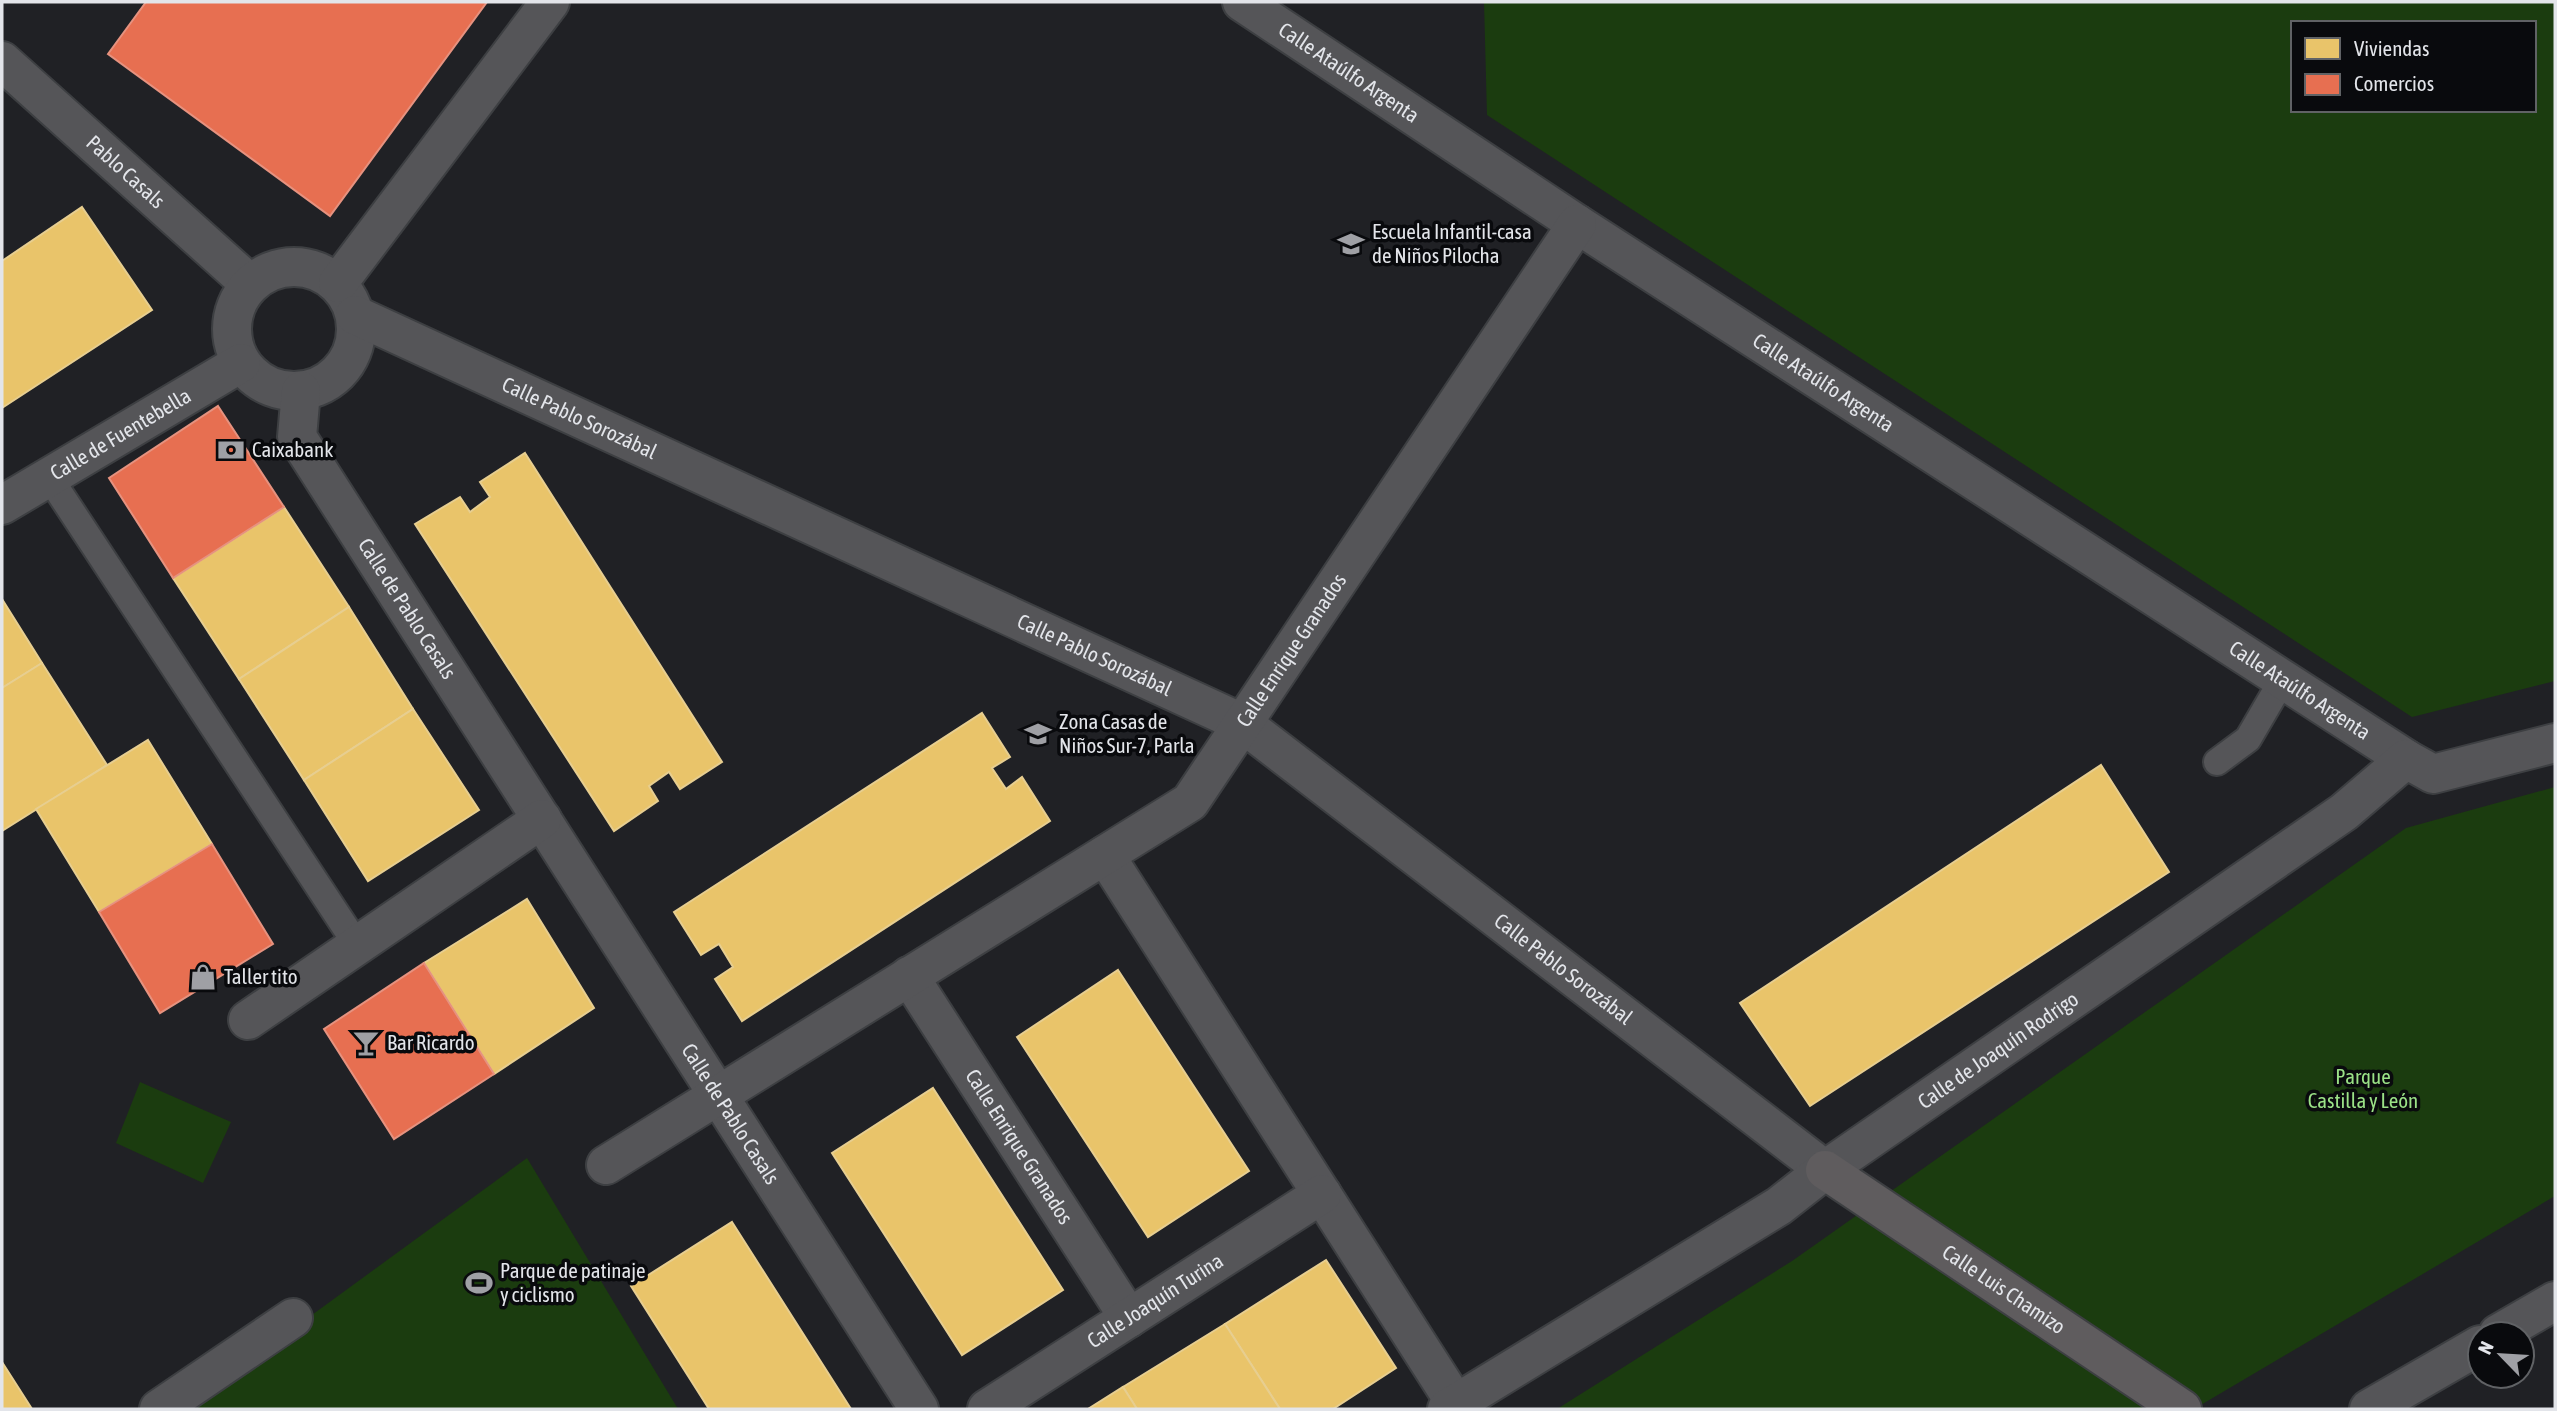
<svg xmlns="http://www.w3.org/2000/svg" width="2557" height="1411" font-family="'Asap Condensed',sans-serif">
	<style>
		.green { fill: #1b3c0f; fill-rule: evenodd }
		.homes { fill: #e9c46a; stroke: #e7ce90; stroke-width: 2 }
		.shops { fill: #e76f51; stroke: #e6927f; stroke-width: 2 }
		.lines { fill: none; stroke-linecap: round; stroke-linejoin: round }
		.lane-casing { stroke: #3d3f42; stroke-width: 30 }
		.street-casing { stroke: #3d3f42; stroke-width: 42 }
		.secondary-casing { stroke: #3d3f42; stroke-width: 42 }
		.lane { stroke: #555558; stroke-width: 26 }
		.street { stroke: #555558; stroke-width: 38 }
		.secondary { stroke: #5f5c5e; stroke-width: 38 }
		.labels { text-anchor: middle; stroke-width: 7; stroke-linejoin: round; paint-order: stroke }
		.street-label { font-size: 21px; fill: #e3e5ea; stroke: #090a0d }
		.poi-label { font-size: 21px; fill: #e3e5ea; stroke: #090a0d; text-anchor: start }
		.park-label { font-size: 21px; fill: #9be287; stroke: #090a0d }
	</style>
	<rect width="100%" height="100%" fill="#202125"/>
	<g class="green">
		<path d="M1484,2H2555V681L2412,717L1487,115ZM2293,23H2534V110H2293Z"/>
		<polygon points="2555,787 2555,1196 2194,1409 1557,1409 1792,1261 2406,828"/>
		<polygon points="140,1082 231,1122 203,1183 116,1143"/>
		<polygon points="527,1158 678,1409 183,1409"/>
	</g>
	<g class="homes">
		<polygon points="82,207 152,310 2,408 2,261"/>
		<polygon points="525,453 722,762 680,789 669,772 649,786 658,801 614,831 415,524 460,497 470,512 490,497 480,482"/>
		<polygon points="284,507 349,607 239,679 173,578"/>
		<polygon points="2,599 42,663 2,688"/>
		<polygon points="349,607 413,709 304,780 239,679"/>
		<polygon points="42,663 107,765 2,831 2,688"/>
		<polygon points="413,709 479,810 368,881 304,780"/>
		<polygon points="982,713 1010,757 992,768 1006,789 1022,777 1050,821 742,1021 715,979 733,967 719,944 701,955 674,912"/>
		<polygon points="148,740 212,844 99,912 36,809"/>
		<polygon points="2101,765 2169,872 1810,1106 1740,1003"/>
		<polygon points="527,899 594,1008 494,1074 424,963"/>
		<polygon points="1118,970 1249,1171 1148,1237 1017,1037"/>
		<polygon points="933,1088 1063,1290 962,1355 832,1153"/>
		<polygon points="732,1222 851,1409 709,1409 631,1286"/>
		<polygon points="1326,1260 1396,1368 1333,1409 1280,1409 1225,1324"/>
		<polygon points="1225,1324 1280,1409 1137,1409 1123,1387"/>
		<polygon points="2,1362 32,1409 2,1409"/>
		<polygon points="1123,1387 1137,1409 1088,1409"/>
	</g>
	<g class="shops">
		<polygon points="146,2 487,2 330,216 108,54"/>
		<polygon points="218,406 284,507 173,578 109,478"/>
		<polygon points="212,844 273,944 160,1013 99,912"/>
		<polygon points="424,963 494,1074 394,1139 324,1029"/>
	</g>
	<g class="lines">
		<g class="lane-casing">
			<g id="lane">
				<polyline points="49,477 357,945"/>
				<polyline points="2217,762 2248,739 2283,679"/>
			</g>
		</g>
		<g class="street-casing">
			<g id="street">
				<path id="s1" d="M1242,2L1577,224L2406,759"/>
				<path id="s2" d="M2,61L250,284"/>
				<circle cx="294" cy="329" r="62"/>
				<polyline points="338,283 550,2"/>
				<path id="s3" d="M355,315L1242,723L1825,1170"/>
				<path id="s4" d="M301,391L297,437L919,1409"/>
				<path id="s5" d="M2,505L241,363"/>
				<polyline points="1105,855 1456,1404"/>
				<path id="s6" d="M909,976L1129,1318"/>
				<polyline points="248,1020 542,819"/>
				<path id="s7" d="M606,1165L1190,802L1577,224"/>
				<polyline points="2498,1334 2555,1301"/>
				<polyline points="159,1409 293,1318"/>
				<path id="s8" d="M987,1409L1322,1194"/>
				<path id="s9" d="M1447,1409L1779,1206L1825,1170L2344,812L2406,759L2433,774L2555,743"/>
				<polyline points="2369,1409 2480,1345"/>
			</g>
		</g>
		<g class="secondary-casing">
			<g id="secondary">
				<path id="s10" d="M1825,1170L2182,1409"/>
			</g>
		</g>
		<use href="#lane" class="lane"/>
		<use href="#street" class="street"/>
		<use href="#secondary" class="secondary"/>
	</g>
	<defs>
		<g id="school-bare" transform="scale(2.1)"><path d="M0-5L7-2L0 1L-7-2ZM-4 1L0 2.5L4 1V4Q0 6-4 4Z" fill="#9fa0a5" stroke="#090a0d" stroke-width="2.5" paint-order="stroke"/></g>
		<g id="bank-bare" transform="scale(2.1)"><path d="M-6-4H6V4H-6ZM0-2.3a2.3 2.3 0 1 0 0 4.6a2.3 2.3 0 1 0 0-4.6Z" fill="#9fa0a5" stroke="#090a0d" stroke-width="2.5" paint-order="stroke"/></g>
		<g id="shop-bare" transform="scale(2.1)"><path d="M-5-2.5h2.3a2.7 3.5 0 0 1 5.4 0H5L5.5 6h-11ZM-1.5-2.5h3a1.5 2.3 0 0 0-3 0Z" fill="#9fa0a5" stroke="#090a0d" stroke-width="2.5" paint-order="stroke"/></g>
		<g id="bar-bare" transform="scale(2.1)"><path d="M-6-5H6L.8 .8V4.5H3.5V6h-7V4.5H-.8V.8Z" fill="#9fa0a5" stroke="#090a0d" stroke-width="2.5" paint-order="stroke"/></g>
		<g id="stadium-bare" transform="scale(2.1)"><path d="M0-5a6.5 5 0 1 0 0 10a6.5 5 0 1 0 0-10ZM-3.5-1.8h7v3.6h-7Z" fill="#9fa0a5" stroke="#090a0d" stroke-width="2.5" paint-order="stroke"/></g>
	</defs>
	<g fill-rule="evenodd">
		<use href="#school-bare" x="1351" y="244"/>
		<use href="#bank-bare" x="231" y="450"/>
		<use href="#school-bare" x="1038" y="734"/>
		<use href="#shop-bare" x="203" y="977"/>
		<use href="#bar-bare" x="366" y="1043"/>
		<use href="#stadium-bare" x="479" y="1283"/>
	</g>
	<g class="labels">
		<g class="street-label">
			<text dy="7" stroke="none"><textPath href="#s1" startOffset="128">Calle Ataúlfo Argenta</textPath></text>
			<text dy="7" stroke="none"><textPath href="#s2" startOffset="166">Pablo Casals</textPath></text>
			<text dy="7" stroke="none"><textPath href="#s1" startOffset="695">Calle Ataúlfo Argenta</textPath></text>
			<text dy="7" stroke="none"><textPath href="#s3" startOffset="247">Calle Pablo Sorozábal</textPath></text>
			<text dy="7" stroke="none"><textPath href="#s5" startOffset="138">Calle de Fuentebella</textPath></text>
			<text dy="7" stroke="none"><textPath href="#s4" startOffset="250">Calle de Pablo Casals</textPath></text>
			<text dy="7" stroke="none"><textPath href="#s7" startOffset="870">Calle Enrique Granados</textPath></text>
			<text dy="7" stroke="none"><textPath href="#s3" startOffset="814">Calle Pablo Sorozábal</textPath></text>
			<text dy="7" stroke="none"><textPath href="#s1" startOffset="1262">Calle Ataúlfo Argenta</textPath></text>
			<text dy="7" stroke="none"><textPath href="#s3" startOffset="1381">Calle Pablo Sorozábal</textPath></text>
			<text dy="7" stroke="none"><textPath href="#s9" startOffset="658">Calle de Joaquín Rodrigo</textPath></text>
			<text dy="7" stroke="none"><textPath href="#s4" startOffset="850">Calle de Pablo Casals</textPath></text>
			<text dy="7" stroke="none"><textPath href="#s6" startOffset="203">Calle Enrique Granados</textPath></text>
			<text dy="7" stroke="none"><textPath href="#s10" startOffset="215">Calle Luis Chamizo</textPath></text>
			<text dy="7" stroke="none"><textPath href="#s8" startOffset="200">Calle Joaquín Turina</textPath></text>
		</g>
		<g class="poi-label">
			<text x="1372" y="239">Escuela Infantil-casa<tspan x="1372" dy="24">de Niños Pilocha</tspan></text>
			<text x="252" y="457">Caixabank</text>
			<text x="1059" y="729">Zona Casas de<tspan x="1059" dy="24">Niños Sur-7, Parla</tspan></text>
			<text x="224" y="984">Taller tito</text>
			<text x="387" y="1050">Bar Ricardo</text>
			<text x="500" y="1278">Parque de patinaje<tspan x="500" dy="24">y ciclismo</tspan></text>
		</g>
		<g class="park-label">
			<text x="2363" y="1084">Parque<tspan x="2363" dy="24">Castilla y León</tspan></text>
		</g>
	</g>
	<rect width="2557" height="1411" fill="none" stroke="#e3e5ea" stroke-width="7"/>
	<rect x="2291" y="21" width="245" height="91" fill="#090a0d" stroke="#606265" stroke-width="2"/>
	<rect x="2305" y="38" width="35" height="21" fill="#e9c46a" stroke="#606265" stroke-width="2"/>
	<text x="2354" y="56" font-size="21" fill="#e3e5ea">Viviendas</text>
	<rect x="2305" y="74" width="35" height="21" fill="#e76f51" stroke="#606265" stroke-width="2"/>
	<text x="2354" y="91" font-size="21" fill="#e3e5ea">Comercios</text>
	<g transform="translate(2501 1355) rotate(295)"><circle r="33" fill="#090a0d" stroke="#606265" stroke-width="2"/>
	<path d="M0-5L12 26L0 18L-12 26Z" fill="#9fa0a5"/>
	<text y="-10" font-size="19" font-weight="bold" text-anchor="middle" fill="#e3e5ea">N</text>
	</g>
</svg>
